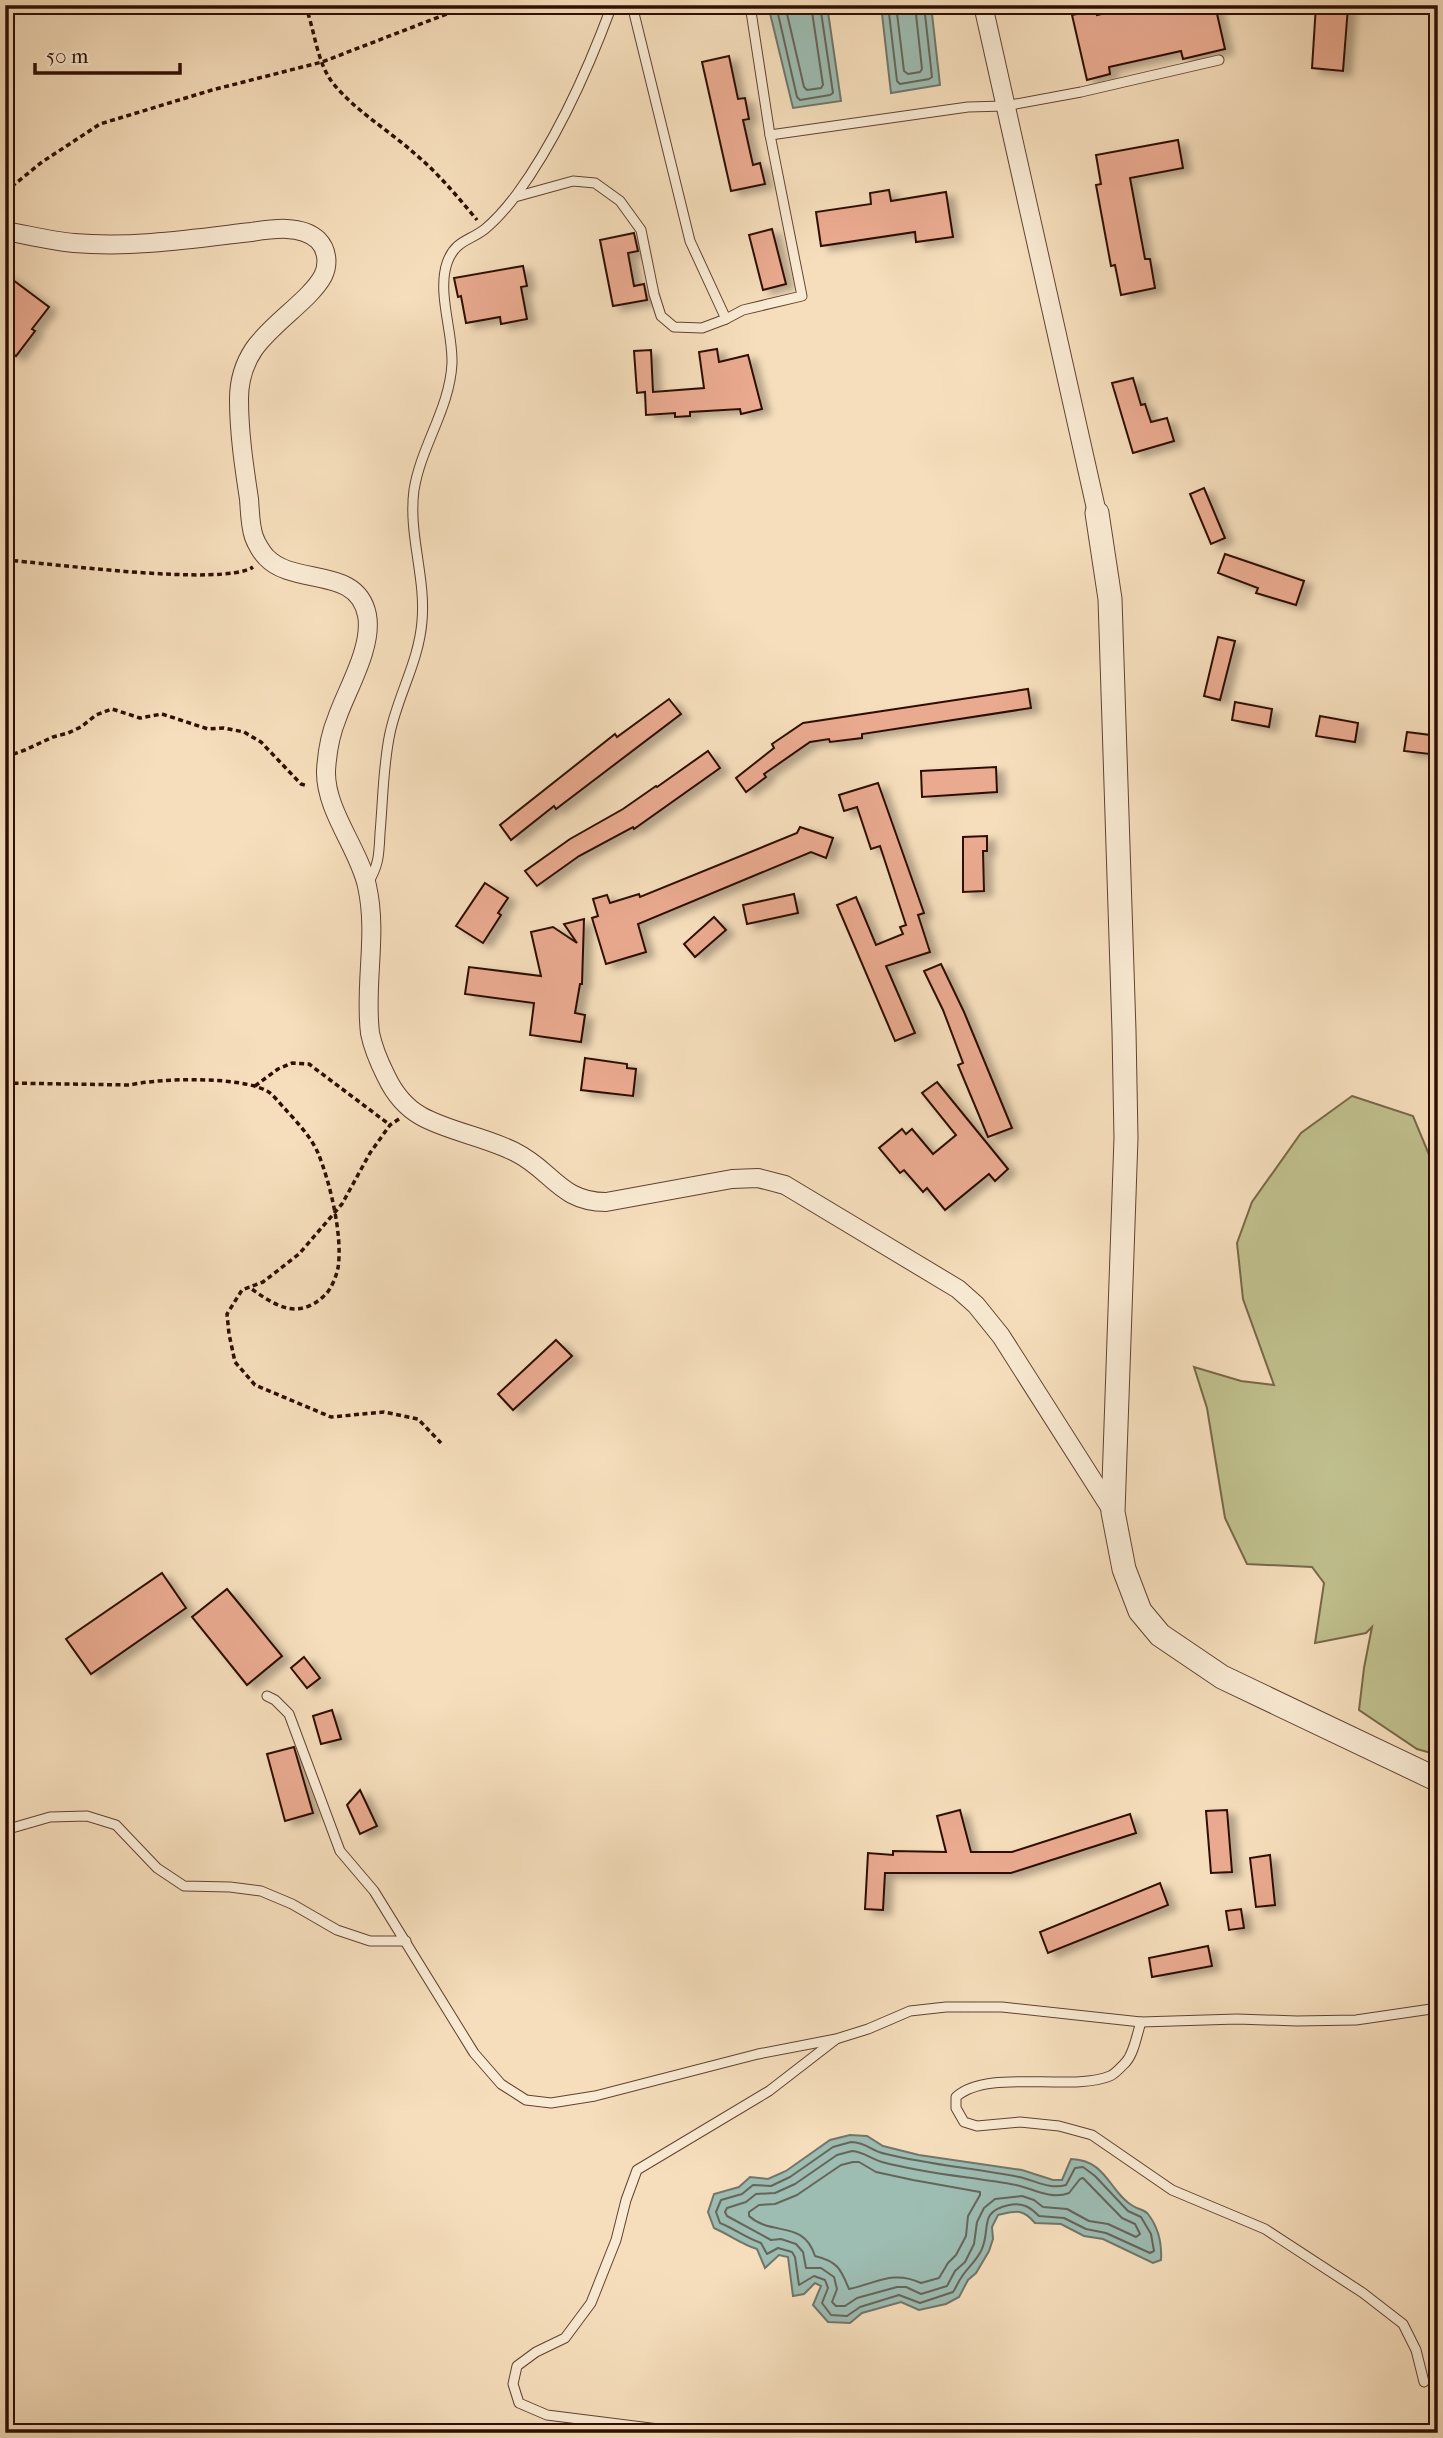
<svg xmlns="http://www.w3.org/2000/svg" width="1443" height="2438" font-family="'IM FELL French Canon',serif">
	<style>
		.green { fill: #c0c08e; stroke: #786748; stroke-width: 2 }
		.water { fill: #9dbcb2; stroke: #71766b; stroke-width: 2 }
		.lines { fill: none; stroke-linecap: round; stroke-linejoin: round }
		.shore { stroke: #66655a; stroke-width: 2 }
		.building { fill: #eaaa90; stroke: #2f0e01; stroke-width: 2; filter: url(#shadow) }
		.service-casing { stroke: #614230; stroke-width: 11 }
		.minor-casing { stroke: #614230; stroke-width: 20 }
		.tertiary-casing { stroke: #614230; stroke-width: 25 }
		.path { stroke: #2f0e01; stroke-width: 3.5; stroke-dasharray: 5 3.5; stroke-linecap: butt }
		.service { stroke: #f9ead3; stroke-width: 9 }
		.minor { stroke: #f9ead3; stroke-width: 18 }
		.tertiary { stroke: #f9ead3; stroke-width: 23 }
	</style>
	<defs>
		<filter id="shadow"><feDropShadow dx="8" dy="4.5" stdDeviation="3.5" flood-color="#0004"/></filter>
	</defs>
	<rect width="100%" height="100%" fill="#f6debc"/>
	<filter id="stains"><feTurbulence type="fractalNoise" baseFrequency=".00286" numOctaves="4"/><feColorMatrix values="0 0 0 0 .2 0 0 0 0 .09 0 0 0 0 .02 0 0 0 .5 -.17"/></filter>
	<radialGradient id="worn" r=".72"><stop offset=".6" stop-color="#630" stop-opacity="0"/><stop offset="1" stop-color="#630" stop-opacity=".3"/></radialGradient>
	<polygon class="green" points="1352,1096 1413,1116 1435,1169 1438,1168 1438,1755 1417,1749 1359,1710 1364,1668 1372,1627 1366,1633 1315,1643 1324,1583 1312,1567 1247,1564 1225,1518 1207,1408 1194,1367 1241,1381 1274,1385 1243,1299 1237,1243 1252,1202 1301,1133"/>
	<g class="water">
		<polygon points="768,5 827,5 841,101 793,108"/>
		<polygon points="881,5 931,5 940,85 891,93"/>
		<path d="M850,2135L867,2136L883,2146L919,2155L1022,2170L1053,2180H1062L1071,2159C1107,2160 1109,2192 1133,2206C1139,2210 1144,2209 1148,2214C1158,2227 1162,2243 1161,2260L1153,2263L1103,2239L1084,2236L1061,2224L1035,2223C1022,2208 1016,2211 998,2215L992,2227L993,2239L989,2251L976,2273L968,2280L959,2297L946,2304L919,2310L901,2302L862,2313L850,2323L828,2322L813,2305L821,2286L815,2283L804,2294L793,2296L788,2257L779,2255L765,2268L757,2249C741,2244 730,2235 714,2228L708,2212L714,2194L739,2187L750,2177L768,2179L786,2171L830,2140Z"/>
	</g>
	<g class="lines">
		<g class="shore">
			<polyline points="776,5 797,97 800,100 830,95 833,93 820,5"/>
			<polyline points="785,5 804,87 807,90 821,88 823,85 811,5"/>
			<polyline points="888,5 897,81 900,84 929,79 932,77 924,5"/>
			<polyline points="896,5 904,71 908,74 920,72 922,69 915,5"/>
			<path d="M851,2142C869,2143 870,2151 886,2154C930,2165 974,2168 1019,2177C1034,2180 1050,2190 1066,2185L1075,2168L1083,2167L1095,2176L1128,2211L1141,2217L1151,2234L1154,2251L1150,2253L1106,2233L1086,2229L1064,2218L1039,2216C1030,2207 1022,2202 1009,2205C977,2212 992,2229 981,2251C974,2264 967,2268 961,2278C958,2282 956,2288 953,2292L920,2303L899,2295L860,2307L847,2316L831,2315L822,2303L828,2288L825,2280L814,2276L799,2285L795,2257L792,2252L778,2248L767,2254L761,2243C746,2238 735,2229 720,2223L716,2212L721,2200L742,2194L753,2185L771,2186L790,2177L833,2147Z"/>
			<path d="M852,2151C865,2152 870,2159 882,2162C926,2174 972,2177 1016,2185C1034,2189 1051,2200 1069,2193L1080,2179L1083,2178L1122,2218L1135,2224L1140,2234L1136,2237L1108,2224L1089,2221L1067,2209L1043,2207L1034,2200L1022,2196L995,2199L984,2208L977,2222L974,2244L965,2262L955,2271L947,2286L921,2294L906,2287H897L857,2298L845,2306H836L832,2302L837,2289L834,2277L821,2268H806L803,2252L796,2244L781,2239L771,2240L727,2216L725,2212L727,2208L746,2202L756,2194L775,2193L795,2184L837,2155Z"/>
			<path d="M853,2162H859L876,2172L913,2180L980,2192V2195L968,2216L966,2236L956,2255L948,2263L939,2278L921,2283C893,2270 877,2283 849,2289C841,2270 839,2262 815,2256C803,2219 772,2237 749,2216V2212L759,2205L775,2204L797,2195L841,2165Z"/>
		</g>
	</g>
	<g class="building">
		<polygon points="1143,5 1215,5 1225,49 1183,59 1181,51 1109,67 1110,74 1087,80 1072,15 1096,10 1097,15"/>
		<polygon points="1316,5 1348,7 1343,71 1312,68"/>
		<polygon points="729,56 738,99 745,98 749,119 743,120 753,165 760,163 765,184 731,191 702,62"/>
		<polygon points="1178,140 1183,168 1130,178 1145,259 1150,259 1155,288 1121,295 1115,265 1111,266 1096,185 1101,184 1096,155"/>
		<polygon points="889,190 891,201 946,192 953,237 916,242 915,232 821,246 816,212 871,204 870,193"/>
		<polygon points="772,229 786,284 763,290 749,235"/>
		<polygon points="634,233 638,251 628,253 634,286 644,284 647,300 613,306 600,240"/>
		<polygon points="523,266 527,286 521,287 527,319 501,324 500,317 466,323 461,296 458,297 454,278"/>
		<polygon points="5,274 49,307 32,329 35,331 16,356 5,348"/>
		<polygon points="717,349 719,362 748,355 762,409 741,414 740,409 690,412 690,416 675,417 675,413 646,415 645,392 637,393 634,351 651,350 653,392 704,388 699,352"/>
		<polygon points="1133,378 1141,405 1145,404 1151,422 1167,418 1174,441 1133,453 1112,383"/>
		<polygon points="1204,488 1225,538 1211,544 1190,494"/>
		<polygon points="1225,554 1304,581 1296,605 1256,593 1258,588 1218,573"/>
		<polygon points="1218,637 1235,641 1220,700 1204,696"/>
		<polygon points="1028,689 1031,708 862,734 862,738 830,742 829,739 810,742 764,774 766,777 746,792 736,778 774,748 772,744 803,723"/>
		<polygon points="669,699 681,714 556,809 554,806 511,840 500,825 615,734 617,737"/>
		<polygon points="1235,702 1272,709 1269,727 1232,720"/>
		<polygon points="1320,716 1358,723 1355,742 1316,736"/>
		<polygon points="1407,732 1438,736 1438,755 1404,751"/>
		<polygon points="708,751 720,768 634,829 633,827 579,856 537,886 525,871 570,839 623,809 656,786 657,787"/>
		<polygon points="996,767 997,792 922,797 921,771"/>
		<polygon points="878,783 924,913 918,915 930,952 886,966 915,1033 895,1041 837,905 856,897 876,945 903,934 900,927 906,925 880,846 871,849 857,807 844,811 839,795"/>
		<polygon points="800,827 833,838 826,858 811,852 638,924 646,952 606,964 592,918 598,916 593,899 607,895 610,903 639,894 640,897 797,833"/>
		<polygon points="987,836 987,851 983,851 984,891 963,892 963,837"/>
		<polygon points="485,883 508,898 498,913 501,915 483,943 456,926"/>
		<polygon points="794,894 798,913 747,924 743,905"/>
		<polygon points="714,917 726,930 695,957 684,944"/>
		<polygon points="584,919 582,984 580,984 575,1013 585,1015 581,1042 530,1035 534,1003 465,994 469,967 541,976 531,932 553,927 577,943 564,924"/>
		<polygon points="941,964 964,1012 1012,1128 988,1137 958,1065 963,1063 943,1010 924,971"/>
		<polygon points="585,1058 627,1064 627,1068 636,1069 633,1096 581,1090"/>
		<polygon points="937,1082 1008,1169 995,1181 989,1174 945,1210 927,1188 923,1192 904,1170 900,1173 879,1148 902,1129 906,1134 912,1129 933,1154 956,1135 922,1093"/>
		<polygon points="556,1340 572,1356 513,1410 498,1394"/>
		<polygon points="162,1573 186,1608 91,1674 66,1639"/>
		<polygon points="227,1589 282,1656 247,1685 192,1617"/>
		<polygon points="304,1657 320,1678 307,1688 291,1668"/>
		<polygon points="332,1710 341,1739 321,1744 313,1716"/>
		<polygon points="294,1747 313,1813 285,1821 267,1754"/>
		<polygon points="360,1790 377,1826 360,1834 347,1805"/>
		<polygon points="960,1810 971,1852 1012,1852 1130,1814 1136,1833 1011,1873 885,1873 883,1910 865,1909 868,1853 893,1855 893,1851 946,1852 937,1816"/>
		<polygon points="1227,1810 1232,1872 1211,1873 1206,1811"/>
		<polygon points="1270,1855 1275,1905 1256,1907 1250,1858"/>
		<polygon points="1160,1883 1168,1905 1048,1953 1040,1932"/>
		<polygon points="1241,1909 1244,1928 1229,1930 1226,1911"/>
		<polygon points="1208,1946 1212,1966 1152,1977 1149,1958"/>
	</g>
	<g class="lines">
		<g class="service-casing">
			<g id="service">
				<polyline points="632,5 690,241 726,319"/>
				<polyline points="770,135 968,107 1005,106 1081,92 1219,60"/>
				<polyline points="515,197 573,181 595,183 620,201 641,230 654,294 661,316 674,327 702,328 726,319 743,310 802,296 770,135 750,5"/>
				<path d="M368,883C379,865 379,854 380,833C383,800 383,765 390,733C398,695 419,661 422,621C426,577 408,534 414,490C421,446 450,408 452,363C453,332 437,293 447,263C455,240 470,241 485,229C496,220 508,206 517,194C558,138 588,70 612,5"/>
				<polyline points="267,1696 275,1700 289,1714 340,1851 374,1891 474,2053 501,2084 526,2100 551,2103 595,2096 758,2054 836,2039 868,2029 910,2011 946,2007 1002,2007 1141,2022 1237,2019 1297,2021 1356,2020 1438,2008"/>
				<polyline points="5,1830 50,1817 87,1816 116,1825 157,1868 184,1886 230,1887 261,1891 292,1904 337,1930 370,1941 406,1941"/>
				<path d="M1141,2022C1137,2034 1134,2053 1126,2062C1122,2066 1115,2074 1110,2076C1071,2092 987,2068 956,2097V2108L964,2122L977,2126L1020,2122L1059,2126L1092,2135L1172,2190L1265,2229L1363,2293L1403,2324L1416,2350L1424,2382"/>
				<polyline points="690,2433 547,2415 519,2403 513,2384 517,2366 536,2352 565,2338 591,2303 616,2240 626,2200 637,2170 769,2091 835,2040"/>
			</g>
		</g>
		<g class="minor-casing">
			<g id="minor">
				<polyline points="983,5 1097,513"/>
				<path d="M5,231C28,235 51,241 74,243C133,248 192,239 251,232C271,229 301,224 318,240C327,249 329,264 323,276C310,300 272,323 254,349C244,364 239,381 239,399C239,433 244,466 249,499C250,511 250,526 254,537C256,543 262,553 266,557C294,587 357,565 367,615C373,647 347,689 337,718C330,735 327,753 326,771C325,810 359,849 367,886C378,935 364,984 370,1033C373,1048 379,1062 386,1076C394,1093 405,1107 421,1116C447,1131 486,1137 515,1152C552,1170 560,1202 606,1202L732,1179L758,1178L785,1185L958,1289L976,1305L1001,1336L1113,1512"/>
			</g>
		</g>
		<g class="tertiary-casing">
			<polyline id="tertiary" points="1097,513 1110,599 1124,1031 1126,1138 1113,1512 1124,1569 1140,1611 1160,1635 1222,1677 1438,1780"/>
		</g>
		<g class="path">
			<path d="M305,5C315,30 316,60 332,82C354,110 387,129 414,153C438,173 457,196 477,220"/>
			<polyline points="5,192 42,162 100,124 212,90 322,62 470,5"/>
			<path d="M5,560C49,563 224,587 253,567"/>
			<polyline points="5,757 25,750 53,737 68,733 81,727 96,715 112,709 140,718 162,714 208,729 224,728 244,732 261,742 301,784 308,786"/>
			<path d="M5,1083L130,1085C160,1078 240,1076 267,1091C274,1095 280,1104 286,1110C297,1122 311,1137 318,1153C330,1182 343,1236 338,1268C336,1277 331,1290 324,1296C297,1321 274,1305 249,1287"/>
			<polyline points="255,1086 278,1069 292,1063 309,1064 390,1125"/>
			<polyline points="399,1119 390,1125 370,1153 342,1204 299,1254 263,1282 242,1290 227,1314 229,1334 235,1362 255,1385 331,1417 384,1412 418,1419 441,1443"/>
		</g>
		<use href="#service" class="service"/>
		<use href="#minor" class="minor"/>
		<use href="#tertiary" class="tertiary"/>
	</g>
	<rect width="1443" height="2438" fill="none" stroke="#f6debc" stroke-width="28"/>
	<rect x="7" y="7" width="1429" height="2424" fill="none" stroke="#2f0e01" stroke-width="3.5"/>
	<rect x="14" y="14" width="1415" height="2410" fill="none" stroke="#2f0e01" stroke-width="2"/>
	<path d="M35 63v10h145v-10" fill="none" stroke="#2f0e01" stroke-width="3.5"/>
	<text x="46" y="63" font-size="21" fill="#2f0e01" stroke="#f9ead3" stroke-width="5" paint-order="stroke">50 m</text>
	<rect width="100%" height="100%" filter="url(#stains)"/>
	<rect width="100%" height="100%" fill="url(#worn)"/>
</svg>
